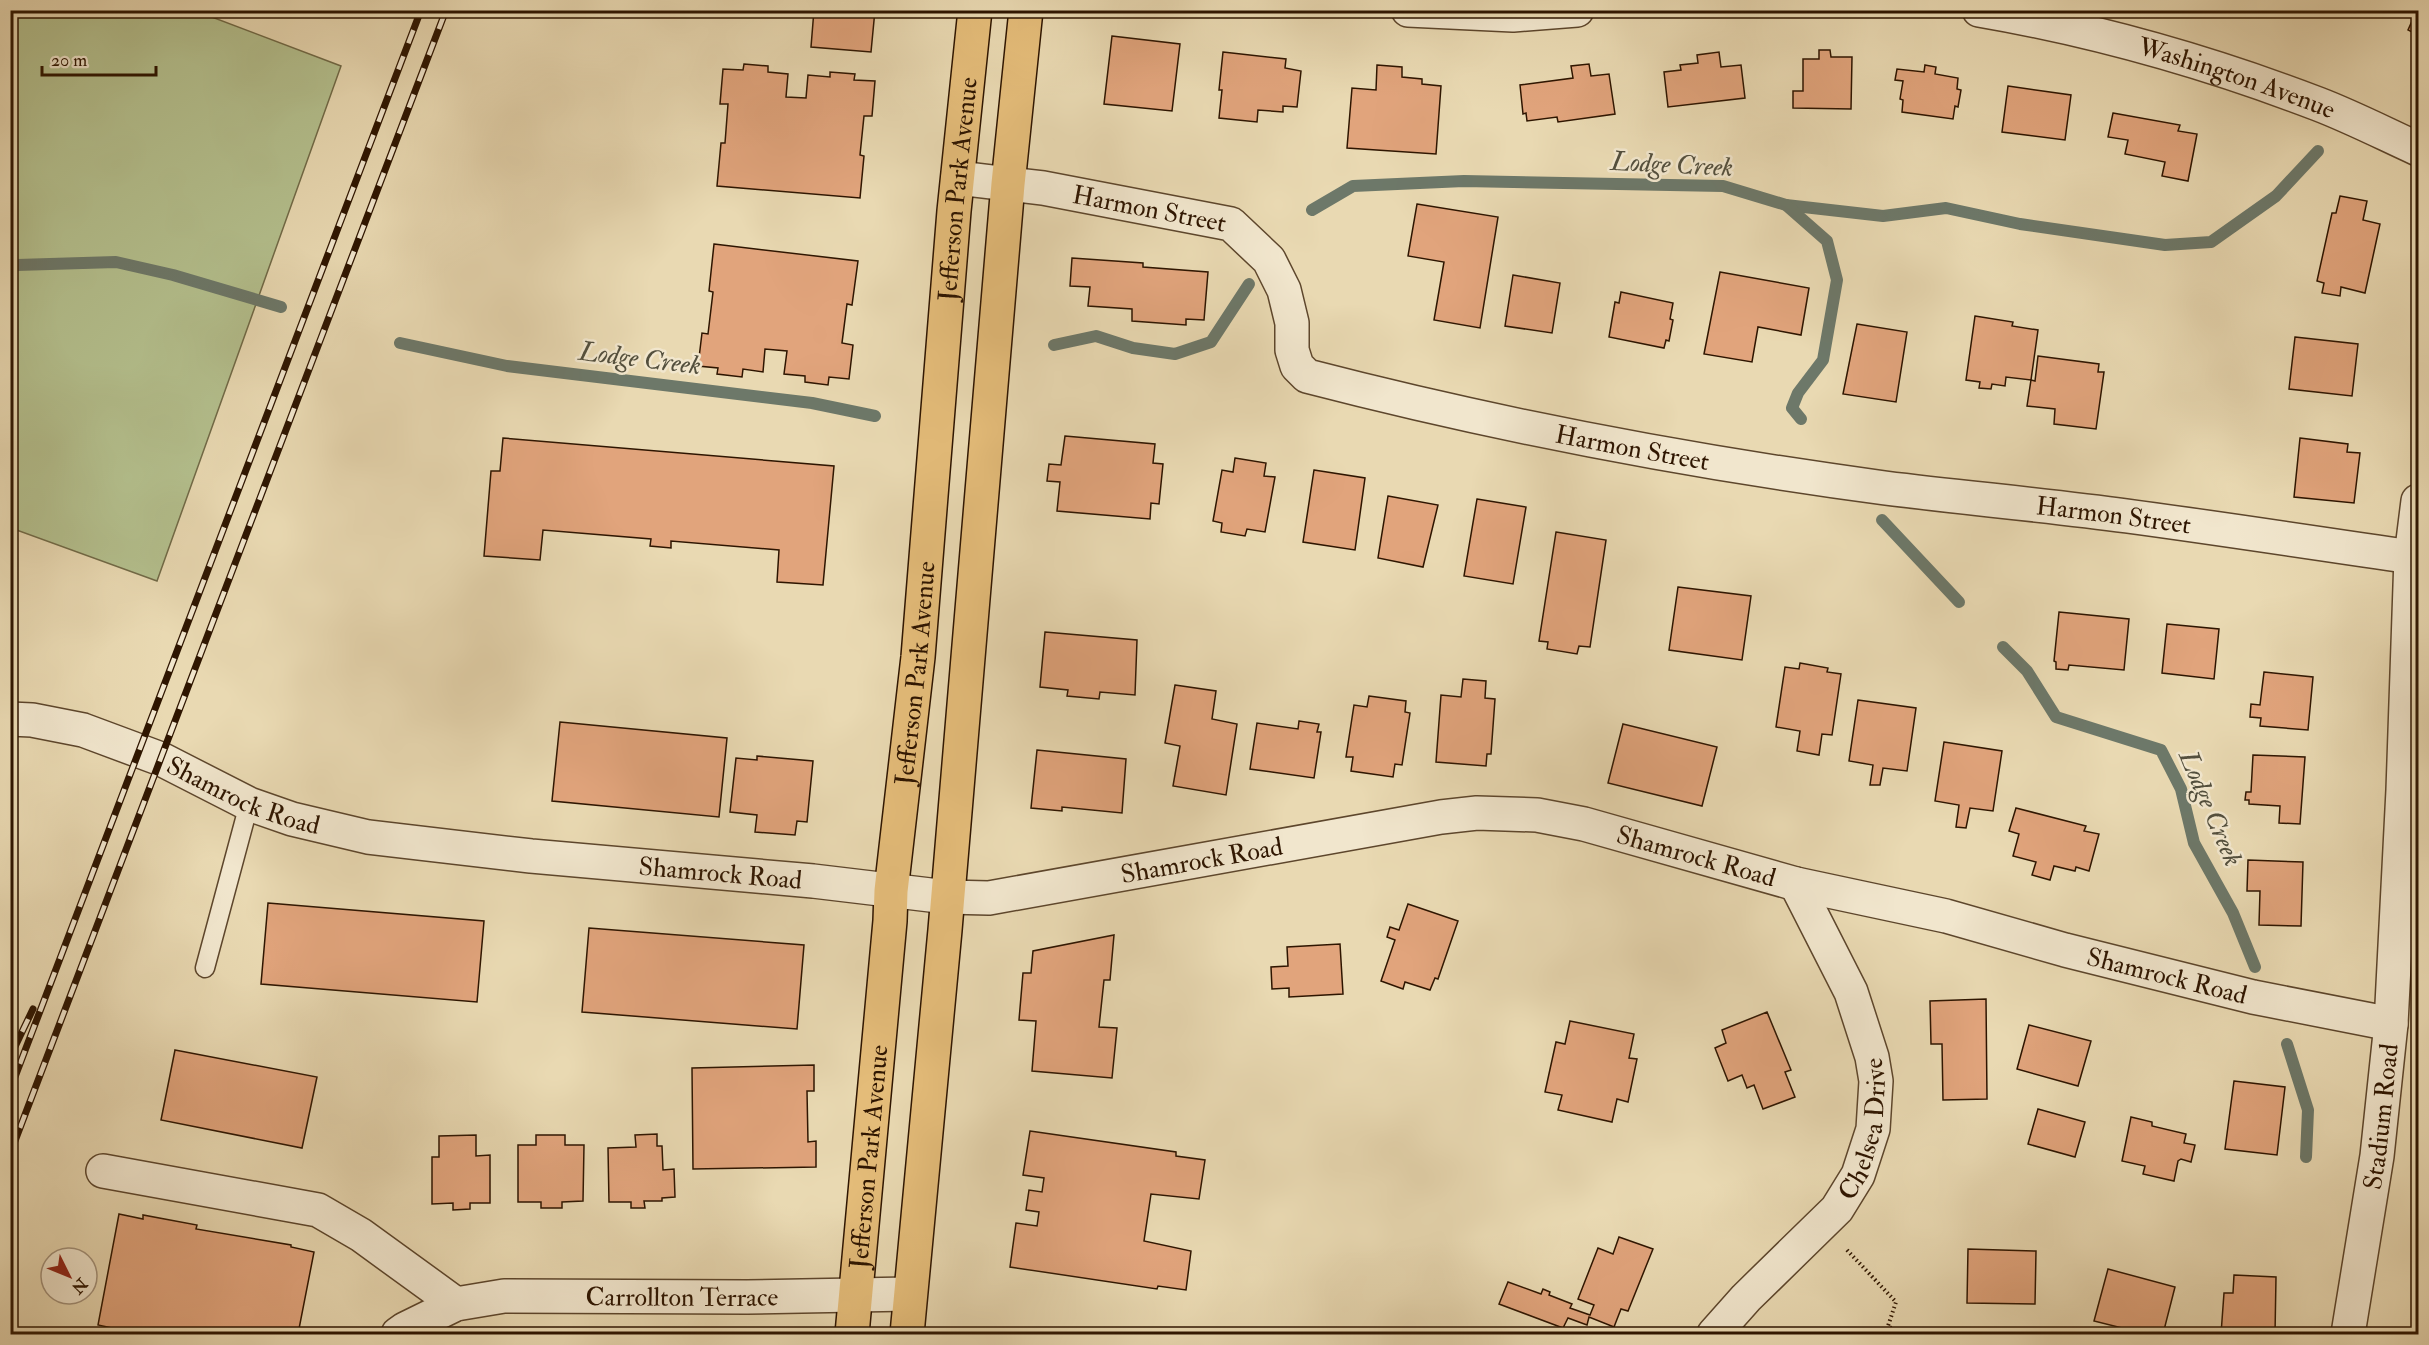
<svg xmlns="http://www.w3.org/2000/svg" width="2429" height="1345" font-family="'IM FELL Double Pica',serif">
	<style>
		.green { fill: #b4c08e; stroke: #716a47; stroke-width: 1.5 }
		.lines { fill: none; stroke-linecap: round; stroke-linejoin: round }
		.stream { stroke: #6d7869; stroke-width: 12 }
		.building { fill: #e1a47c; stroke: #2e1500; stroke-width: 1.5 }
		.service-casing { stroke: #5d462c; stroke-width: 21 }
		.minor-casing { stroke: #5d462c; stroke-width: 36 }
		.tertiary-casing { stroke: #5d462c; stroke-width: 36 }
		.primary-casing { stroke: #2e1500; stroke-width: 36 }
		.path { stroke: #2e1500; stroke-width: 4; stroke-dasharray: 1.5 3; stroke-linecap: butt }
		.service { stroke: #f1e6cd; stroke-width: 18 }
		.minor { stroke: #f1e6cd; stroke-width: 33 }
		.tertiary { stroke: #f1e6cd; stroke-width: 33 }
		.primary { stroke: #e4bc79; stroke-width: 33 }
		.rail-casing { stroke: #2e1500; stroke-width: 7 }
		.rail { stroke: #f1e6cd; stroke-width: 4.5; stroke-dasharray: 14; stroke-linecap: butt }
		.labels { text-anchor: middle; stroke-width: 5; stroke-linejoin: round; paint-order: stroke }
		.street-label { font-size: 26px; fill: #2e1500; stroke: #f1e6cd }
		.water-label { font-size: 27px; font-style: italic; fill: #534f3d; stroke: #f1e6cd }
	</style>
	<rect width="100%" height="100%" fill="#e9d9b2"/>
	<filter id="stains"><feTurbulence type="fractalNoise" baseFrequency=".00333" numOctaves="4"/><feColorMatrix values="0 0 0 0 .2 0 0 0 0 .09 0 0 0 0 .02 0 0 0 .5 -.17"/></filter>
	<radialGradient id="worn" r=".72"><stop offset=".6" stop-color="#630" stop-opacity="0"/><stop offset="1" stop-color="#630" stop-opacity=".3"/></radialGradient>
	<polygon class="green" points="10,11 196,11 341,66 157,581 11,528"/>
	<g class="lines">
		<g class="stream">
			<polyline points="1786,205 1883,216 1946,208 2020,224 2165,245 2211,242 2276,196 2318,151"/>
			<polyline points="1312,210 1353,186 1464,181 1723,186 1786,205 1827,241 1837,280 1823,360 1798,393 1792,408 1801,419"/>
			<polyline points="10,269 17,265 116,262 173,275 281,307"/>
			<polyline points="400,343 507,366 812,403 875,416"/>
			<polyline points="1054,345 1096,336 1133,348 1175,354 1211,342 1249,284"/>
			<polyline points="1882,520 1959,602"/>
			<polyline points="2003,647 2027,671 2056,717 2161,750 2181,789 2194,843 2233,913 2255,967"/>
			<polyline points="2287,1044 2308,1110 2306,1157"/>
		</g>
	</g>
	<g class="building">
		<polygon points="814,10 875,10 871,52 811,47"/>
		<polygon points="2417,10 2418,10 2418,35 2408,30"/>
		<polygon points="1112,36 1180,44 1172,111 1104,104"/>
		<polygon points="1819,50 1830,50 1831,57 1852,57 1851,109 1793,108 1793,91 1803,91 1803,59 1819,59"/>
		<polygon points="1223,52 1286,59 1285,68 1301,71 1297,107 1283,106 1283,112 1258,110 1257,122 1219,118 1222,90 1219,90"/>
		<polygon points="1719,52 1721,67 1741,65 1745,98 1668,107 1664,72 1681,70 1680,65 1698,63 1697,55"/>
		<polygon points="744,64 768,66 768,72 788,74 786,97 806,98 808,75 830,77 830,72 855,74 854,80 875,81 872,116 864,116 860,155 864,156 860,198 717,186 721,143 725,143 728,104 720,104 723,69 743,70"/>
		<polygon points="1589,64 1591,76 1609,74 1615,114 1558,122 1557,117 1527,121 1526,113 1523,114 1520,85 1573,78 1571,66"/>
		<polygon points="1377,65 1402,67 1402,77 1422,79 1422,84 1441,86 1436,154 1347,148 1352,88 1376,90"/>
		<polygon points="1925,65 1936,67 1935,74 1958,78 1957,89 1961,90 1958,107 1955,106 1953,119 1902,112 1903,100 1900,99 1903,81 1895,80 1897,69 1924,72"/>
		<polygon points="2008,86 2071,95 2065,140 2002,132"/>
		<polygon points="2113,113 2180,125 2178,131 2197,134 2188,181 2162,176 2165,162 2125,154 2128,140 2108,137"/>
		<polygon points="2340,196 2367,201 2363,220 2380,224 2365,293 2341,287 2340,296 2322,293 2324,283 2317,281 2332,213 2336,213"/>
		<polygon points="1417,204 1498,217 1480,328 1434,320 1444,262 1408,256"/>
		<polygon points="714,244 858,261 852,305 847,304 842,343 853,345 849,379 829,377 828,385 805,382 805,376 784,374 787,351 765,349 763,372 743,369 742,377 717,374 718,368 698,366 702,333 708,334 713,292 709,291"/>
		<polygon points="1072,258 1143,263 1143,267 1208,272 1204,320 1186,319 1186,325 1132,321 1132,309 1088,306 1090,287 1070,286"/>
		<polygon points="1720,272 1809,288 1801,335 1758,327 1752,362 1704,354"/>
		<polygon points="1513,275 1560,283 1552,333 1505,326"/>
		<polygon points="1621,292 1673,303 1670,319 1673,320 1669,341 1666,340 1664,348 1609,337 1615,302 1619,303"/>
		<polygon points="1975,316 2013,322 2012,326 2038,330 2031,380 2006,377 2005,386 1992,384 1991,389 1979,388 1980,382 1966,380"/>
		<polygon points="1857,324 1907,332 1896,402 1843,394"/>
		<polygon points="2295,337 2358,344 2352,396 2289,389"/>
		<polygon points="2038,356 2099,364 2098,372 2104,372 2096,429 2054,424 2055,409 2027,406 2031,380 2035,381"/>
		<polygon points="1065,436 1155,444 1153,463 1163,464 1159,504 1151,503 1150,519 1057,511 1060,482 1047,481 1049,464 1061,465"/>
		<polygon points="503,438 834,466 823,585 777,582 779,550 671,541 671,548 650,546 651,539 543,530 540,560 484,556 491,471 500,471"/>
		<polygon points="2300,438 2348,444 2347,452 2360,453 2354,503 2294,497"/>
		<polygon points="1235,458 1266,463 1264,476 1275,477 1265,532 1247,529 1245,536 1221,532 1222,523 1213,521 1222,470 1233,472"/>
		<polygon points="1314,470 1365,478 1355,550 1303,542"/>
		<polygon points="1388,496 1438,505 1423,567 1378,558"/>
		<polygon points="1477,499 1526,507 1513,584 1464,576"/>
		<polygon points="1556,532 1606,540 1590,647 1579,646 1577,654 1547,649 1548,642 1539,641"/>
		<polygon points="1678,587 1751,596 1742,660 1669,650"/>
		<polygon points="2059,612 2129,619 2124,670 2069,665 2068,670 2056,669 2056,662 2054,661"/>
		<polygon points="2167,624 2219,629 2214,679 2162,673"/>
		<polygon points="1045,632 1137,640 1135,695 1100,692 1099,699 1067,696 1068,690 1040,687"/>
		<polygon points="1800,663 1828,668 1827,672 1841,674 1832,735 1822,734 1819,755 1797,751 1800,731 1776,727 1785,667 1799,669"/>
		<polygon points="2264,672 2313,677 2308,730 2260,726 2261,718 2250,717 2251,704 2260,705"/>
		<polygon points="1463,679 1486,681 1485,698 1495,699 1491,754 1487,754 1486,766 1436,762 1441,695 1461,697"/>
		<polygon points="1175,685 1216,691 1212,719 1237,724 1226,795 1173,786 1180,746 1165,743"/>
		<polygon points="1369,696 1406,701 1405,712 1410,713 1402,765 1395,764 1393,777 1351,771 1353,757 1346,757 1354,705 1367,707"/>
		<polygon points="1858,700 1916,708 1907,771 1883,768 1880,785 1870,785 1873,765 1849,761"/>
		<polygon points="1299,721 1319,724 1317,732 1321,732 1314,778 1250,769 1257,723 1298,729"/>
		<polygon points="560,722 727,738 719,817 552,801"/>
		<polygon points="1623,724 1717,747 1702,806 1608,783"/>
		<polygon points="1944,742 2002,751 1993,811 1970,808 1966,828 1956,827 1959,805 1935,801"/>
		<polygon points="1037,750 1126,759 1122,813 1062,807 1062,811 1031,808"/>
		<polygon points="2253,755 2305,757 2300,824 2279,823 2280,806 2249,804 2249,800 2245,800 2246,792 2251,792"/>
		<polygon points="757,756 813,761 807,822 797,821 795,835 755,832 757,815 730,812 736,758 757,760"/>
		<polygon points="2016,808 2086,826 2084,831 2099,834 2089,871 2076,867 2075,871 2054,866 2050,880 2032,875 2036,862 2013,856 2019,834 2009,831"/>
		<polygon points="2248,860 2303,862 2301,926 2259,925 2260,891 2247,891"/>
		<polygon points="268,903 484,921 477,1002 261,984"/>
		<polygon points="1408,904 1458,921 1438,979 1435,978 1430,990 1405,982 1403,989 1381,981 1395,940 1387,937 1390,927 1399,930"/>
		<polygon points="589,928 804,945 797,1029 582,1012"/>
		<polygon points="1114,935 1110,980 1104,980 1099,1027 1117,1028 1112,1078 1032,1071 1036,1021 1019,1020 1023,973 1031,973 1033,951"/>
		<polygon points="1340,944 1343,994 1289,997 1289,988 1272,989 1271,967 1288,966 1287,947"/>
		<polygon points="1986,999 1987,1099 1943,1100 1942,1044 1931,1044 1930,1001"/>
		<polygon points="1767,1012 1791,1070 1785,1072 1795,1097 1763,1109 1754,1085 1747,1088 1742,1075 1728,1081 1715,1048 1726,1043 1722,1030"/>
		<polygon points="1570,1021 1634,1034 1629,1058 1637,1059 1628,1102 1617,1099 1612,1122 1558,1110 1562,1095 1545,1092 1556,1042 1565,1044"/>
		<polygon points="2029,1025 2091,1041 2078,1086 2017,1069"/>
		<polygon points="175,1050 317,1077 302,1148 161,1120"/>
		<polygon points="814,1065 814,1091 807,1091 808,1142 816,1141 816,1167 693,1169 692,1068"/>
		<polygon points="2234,1081 2285,1087 2277,1155 2225,1149"/>
		<polygon points="2038,1109 2085,1122 2075,1157 2028,1144"/>
		<polygon points="2131,1117 2152,1122 2152,1126 2186,1134 2184,1143 2195,1145 2191,1162 2181,1159 2178,1161 2174,1181 2143,1174 2145,1166 2122,1161"/>
		<polygon points="1030,1131 1176,1152 1176,1156 1205,1160 1199,1199 1151,1194 1144,1241 1191,1251 1186,1290 1158,1286 1157,1289 1010,1267 1016,1223 1037,1226 1039,1212 1026,1210 1029,1190 1042,1192 1044,1178 1023,1175"/>
		<polygon points="657,1134 657,1146 662,1146 663,1170 674,1169 675,1197 662,1198 662,1201 644,1201 645,1208 631,1208 631,1202 609,1202 608,1148 636,1147 635,1135"/>
		<polygon points="476,1135 476,1156 490,1155 490,1203 470,1203 470,1209 453,1210 453,1203 432,1204 432,1157 439,1157 439,1136"/>
		<polygon points="536,1135 565,1135 565,1145 584,1145 583,1201 562,1202 562,1208 541,1208 541,1202 518,1202 518,1145 536,1145"/>
		<polygon points="119,1214 143,1219 143,1215 197,1225 196,1229 291,1245 291,1247 314,1252 298,1334 124,1334 117,1333 117,1329 98,1325"/>
		<polygon points="1619,1237 1653,1249 1628,1311 1621,1309 1614,1327 1589,1317 1587,1325 1568,1318 1563,1328 1499,1304 1508,1282 1541,1294 1543,1289 1550,1292 1549,1295 1572,1304 1570,1308 1590,1315 1594,1305 1578,1299 1598,1248 1613,1254"/>
		<polygon points="1968,1249 2036,1251 2035,1304 1967,1303"/>
		<polygon points="2108,1269 2175,1287 2163,1334 2146,1334 2094,1321"/>
		<polygon points="2234,1275 2276,1277 2275,1334 2221,1334 2224,1293 2233,1293"/>
		<polygon points="1844,1328 1857,1334 1840,1334"/>
	</g>
	<g class="lines">
		<g class="service-casing">
			<polyline id="service" points="205,968 249,804"/>
		</g>
		<g class="minor-casing">
			<g id="minor">
				<polyline points="1408,10 1513,15 1577,10"/>
				<path id="s1" d="M1979,10C2096,30 2208,62 2318,104C2352,117 2385,134 2418,149"/>
				<path id="s2" d="M958,178L1043,188L1231,224L1269,260L1284,290L1292,323V350L1297,366L1307,376C1496,425 1691,462 1885,488C1965,498 2046,505 2127,516C2224,529 2321,544 2418,558"/>
				<path id="s3" d="M947,897L989,898L1441,817L1477,813L1537,815L1584,824L1796,884L1946,916L2065,950L2253,997L2391,1024"/>
				<polyline points="103,1171 318,1210 361,1235 456,1304"/>
				<path id="s4" d="M398,1334L405,1329L456,1304L504,1296L747,1297L909,1294"/>
				<path id="s5" d="M1714,1334L1746,1298L1837,1209L1858,1175L1873,1129L1876,1081L1872,1057L1851,992L1796,884"/>
				<path id="s6" d="M2348,1334L2377,1156L2391,1024L2403,790L2411,557L2418,501"/>
			</g>
		</g>
		<g class="tertiary-casing">
			<g id="tertiary">
				<path id="s7" d="M10,719L32,720L83,730L161,759L249,804L292,819L368,837L531,856L813,881L947,897"/>
			</g>
		</g>
		<g class="primary-casing">
			<g id="primary">
				<path id="s8" d="M852,1334L890,921L891,891L918,657L954,211L975,10"/>
				<polyline points="907,1334 945,930 1008,184 1026,10"/>
			</g>
		</g>
		<polyline class="path" points="1847,1250 1896,1302 1888,1326 1900,1334"/>
		<use href="#service" class="service"/>
		<use href="#minor" class="minor"/>
		<use href="#tertiary" class="tertiary"/>
		<use href="#primary" class="primary"/>
		<g class="rail-casing">
			<g id="rail">
				<polyline points="10,1057 33,1009"/>
				<polyline points="10,1090 421,10"/>
				<polyline points="10,1154 446,10"/>
			</g>
		</g>
		<use href="#rail" class="rail"/>
	</g>
	<g class="labels">
		<g class="street-label">
			<text dy="9" stroke="none"><textPath href="#s1" startOffset="267">Washington Avenue</textPath></text>
			<text dy="9" stroke="none"><textPath href="#s8" startOffset="1150">Jefferson Park Avenue</textPath></text>
			<text dy="9" stroke="none"><textPath href="#s2" startOffset="194">Harmon Street</textPath></text>
			<text dy="9" stroke="none"><textPath href="#s2" startOffset="788">Harmon Street</textPath></text>
			<text dy="9" stroke="none"><textPath href="#s2" startOffset="1274">Harmon Street</textPath></text>
			<text dy="9" stroke="none"><textPath href="#s8" startOffset="664">Jefferson Park Avenue</textPath></text>
			<text dy="9" stroke="none"><textPath href="#s7" startOffset="248">Shamrock Road</textPath></text>
			<text dy="9" stroke="none"><textPath href="#s3" startOffset="762">Shamrock Road</textPath></text>
			<text dy="9" stroke="none"><textPath href="#s3" startOffset="258">Shamrock Road</textPath></text>
			<text dy="9" stroke="none"><textPath href="#s7" startOffset="734">Shamrock Road</textPath></text>
			<text dy="9" stroke="none"><textPath href="#s3" startOffset="1248">Shamrock Road</textPath></text>
			<text dy="9" stroke="none"><textPath href="#s6" startOffset="220">Stadium Road</textPath></text>
			<text dy="9" stroke="none"><textPath href="#s5" startOffset="262">Chelsea Drive</textPath></text>
			<text dy="9" stroke="none"><textPath href="#s8" startOffset="178">Jefferson Park Avenue</textPath></text>
			<text dy="9" stroke="none"><textPath href="#s4" startOffset="292">Carrollton Terrace</textPath></text>
		</g>
		<g class="water-label">
			<text transform="translate(1672 164) rotate(3)" y="9">Lodge Creek</text>
			<text transform="translate(640 358) rotate(7)" y="9">Lodge Creek</text>
			<text transform="translate(2211 808) rotate(67)" y="9">Lodge Creek</text>
		</g>
	</g>
	<rect width="2429" height="1345" fill="none" stroke="#e9d9b2" stroke-width="36"/>
	<rect x="12" y="12" width="2405" height="1321" fill="none" stroke="#2e1500" stroke-width="3"/>
	<rect x="18" y="18" width="2393" height="1309" fill="none" stroke="#2e1500" stroke-width="1.5"/>
	<g transform="translate(69 1276) rotate(133)"><circle r="28" fill="#f1e6cd" stroke="#a3927b" stroke-width="1.5"/>
	<path d="M0-4.5L10 22L0 15L-10 22Z" fill="#8f2418"/>
	<text y="-9" font-size="16" font-weight="bold" text-anchor="middle" fill="#2e1500">N</text>
	</g>
	<path d="M42 66v9h114v-9" fill="none" stroke="#2e1500" stroke-width="3"/>
	<text x="51" y="66" font-size="18" fill="#2e1500" stroke="#f1e6cd" stroke-width="4.5" paint-order="stroke">20 m</text>
	<rect width="100%" height="100%" filter="url(#stains)"/>
	<rect width="100%" height="100%" fill="url(#worn)"/>
</svg>
